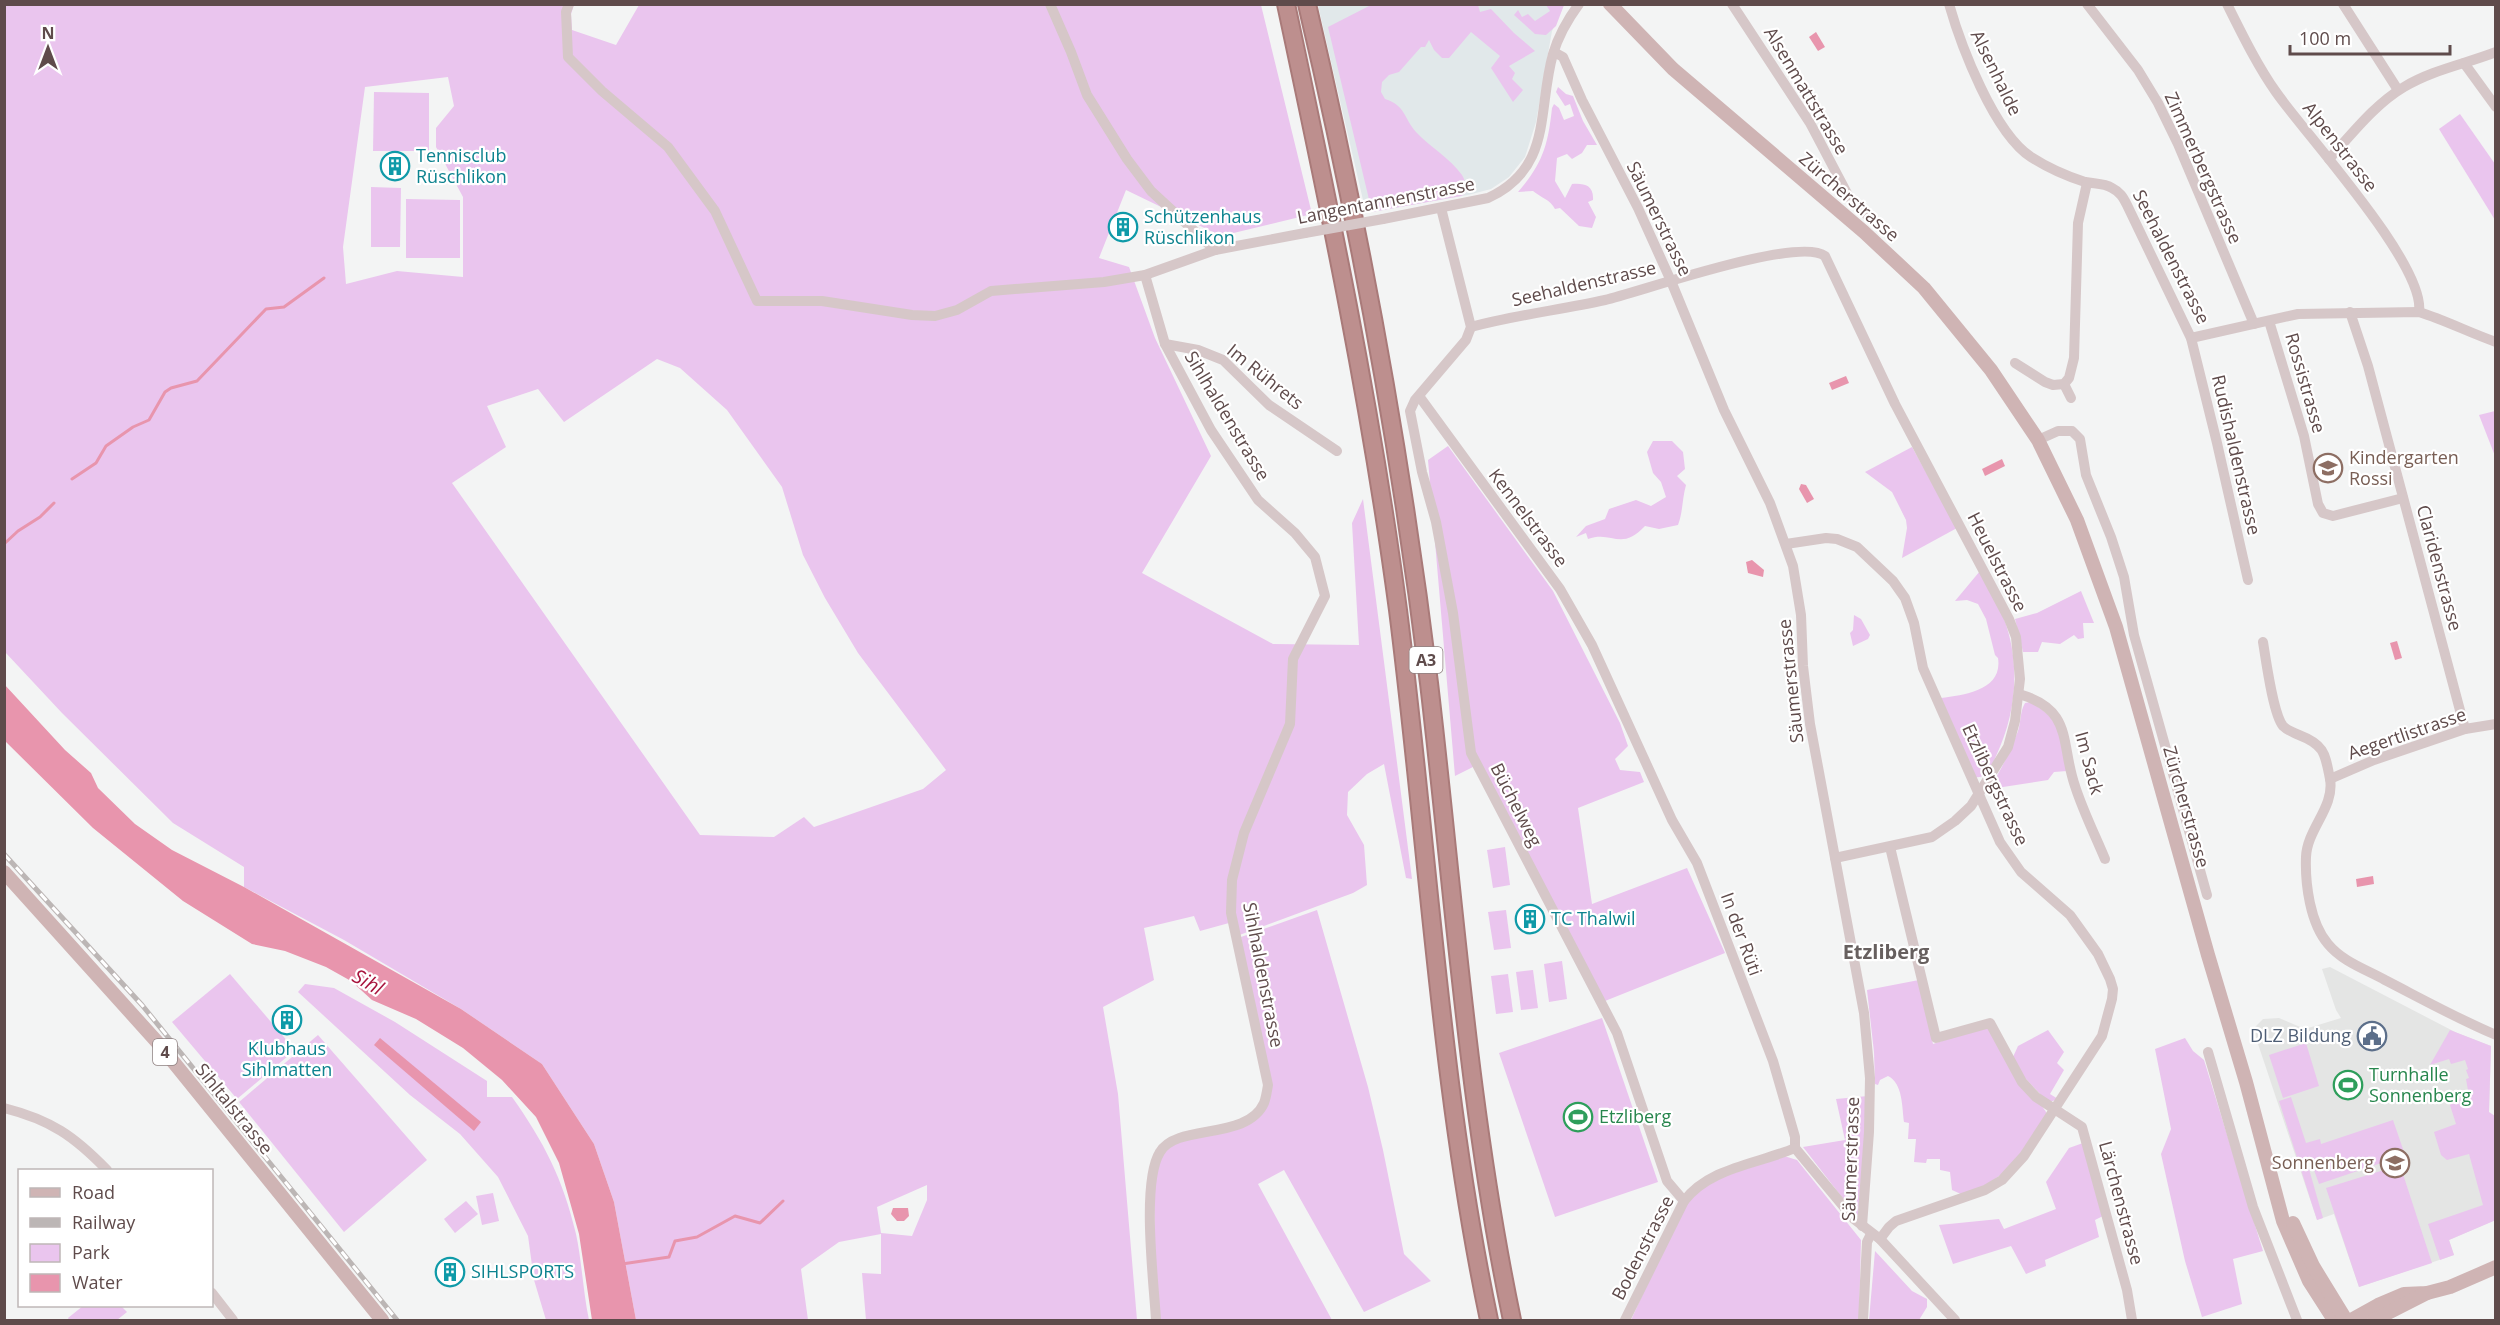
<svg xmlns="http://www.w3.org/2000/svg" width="2500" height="1325" font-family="'Open Sans',sans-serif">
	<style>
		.commercial { fill: #e1e8ea }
		.education { fill: #e4e5e4 }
		.green { fill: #eac5ee; fill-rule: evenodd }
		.water { fill: #e895ad }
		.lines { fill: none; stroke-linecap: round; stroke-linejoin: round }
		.stream { stroke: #e895ad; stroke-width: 3 }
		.highway-casing { stroke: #a97a79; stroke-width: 20 }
		.minor { stroke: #d6c7c8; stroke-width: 10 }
		.major { stroke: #cfb4b4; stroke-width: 14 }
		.highway { stroke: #bd8f8e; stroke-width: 16 }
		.rail-casing { stroke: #bcb6b5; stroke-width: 5 }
		.rail { stroke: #fff; stroke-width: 3; stroke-dasharray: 9; stroke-linecap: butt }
		.minor-bridge { stroke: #d6c7c8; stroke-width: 10 }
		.labels { text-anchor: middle; stroke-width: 4.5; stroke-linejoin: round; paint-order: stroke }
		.shield { fill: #fff; stroke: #8f8181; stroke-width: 1.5 }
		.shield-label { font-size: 16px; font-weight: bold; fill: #5f4b4b }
		.street-label { font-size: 18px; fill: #5f4b4b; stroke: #fff }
		.culture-label { font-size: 18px; fill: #0d838f; stroke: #fff; text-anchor: start }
		.education-label { font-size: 18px; fill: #785e54; stroke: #fff; text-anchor: start }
		.service-label { font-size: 18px; fill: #4e5e75; stroke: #fff; text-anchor: end }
		.leisure-label { font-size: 18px; fill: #27864d; stroke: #fff; text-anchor: start }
		.neighbourhood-label { font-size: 20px; font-weight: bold; fill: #67605f; stroke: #fff }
		.water-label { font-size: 20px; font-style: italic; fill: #a8153e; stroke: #fff }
	</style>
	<rect width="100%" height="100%" fill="#f3f4f4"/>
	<polygon class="commercial" points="1318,5 1564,5 1552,31 1536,122 1525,157 1509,177 1491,189 1468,195 1366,213"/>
	<polygon class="education" points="2330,967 2457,1033 2491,1046 2489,1112 2495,1220 2449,1240 2454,1255 2359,1287 2334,1214 2317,1220 2253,1029 2263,1019 2279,1018 2305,1029 2341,1018 2336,1010 2322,969"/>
	<g class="green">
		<path d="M5,5H574L571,14L572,30L616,45L639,5H1261L1312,214L1221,236L1126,190L1099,258L1129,267L1155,338L1211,456L1142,573L1273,644L1359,645L1352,523L1363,499L1412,879L1406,878L1384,764L1367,774L1348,792L1347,815L1364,845L1367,885L1353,893L1234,937L1229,923L1200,931L1194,916L1144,928L1154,980L1103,1007L1118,1094L1137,1320H866L862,1273L881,1274V1234L839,1242L801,1269L808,1320H636L614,1202L594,1144L542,1064L461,1009L344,940L244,887V867L173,823L62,713L5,652ZM448,77L454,106L436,128V147L463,197V277L397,271L346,284L343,247L365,87ZM657,359L680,368L727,410L782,487L803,555L825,598L858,653L946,770L923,789L814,827L804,817L774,837L700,835L452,483L506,447L487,406L538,389L564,422ZM927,1185V1200L912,1236L881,1233L877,1207Z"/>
		<path d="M1371,5H1478L1480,12L1491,9L1514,33L1535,51L1509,66L1515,73L1512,79L1523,90L1513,102L1491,68L1500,56L1471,32L1449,58H1442L1434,50L1429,40L1425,47H1421L1399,72L1389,75L1382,82L1381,92L1385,99C1406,106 1403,117 1416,132C1430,147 1450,158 1462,175C1465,180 1467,187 1466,193L1461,196L1372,212L1328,27Z"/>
		<polygon points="1546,5 1564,5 1556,26 1546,35 1535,34 1514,15 1518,10 1522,17 1528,14 1535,21 1550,11"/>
		<path d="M1558,87L1566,94L1573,96L1583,121L1597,145H1587L1582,153L1572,159L1567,154L1557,158L1555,181L1565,198L1572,184C1584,183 1594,185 1593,200L1588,202L1596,217L1592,228L1579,226L1560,208L1555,209C1550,199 1541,198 1533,191L1518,192C1543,163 1548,145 1552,108L1554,104L1559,108L1564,120L1574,116L1570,104L1565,106L1556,92Z"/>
		<polygon points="374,92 429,93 429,151 373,151"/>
		<polygon points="2460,114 2495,164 2495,220 2439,129"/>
		<polygon points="371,187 401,188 400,247 371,247"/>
		<polygon points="406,199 460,200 460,258 406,258"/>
		<polygon points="2495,411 2496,411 2495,456 2479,415"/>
		<path d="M1653,441H1672L1683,452L1685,469L1677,476L1686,485C1682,499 1683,512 1678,525L1659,529L1645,526C1621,552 1612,530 1588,539L1586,533L1576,537L1586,526L1605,519L1609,509L1636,500L1651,506L1666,497L1661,482L1653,473L1647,452Z"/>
		<polygon points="1448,446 1553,591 1620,723 1628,746 1615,759 1620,770 1640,772 1644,782 1578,808 1592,904 1687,868 1725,953 1605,1001 1479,764 1455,776 1428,460"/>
		<polygon points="1912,447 1957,528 1902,558 1907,528 1906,520 1892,492 1865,472"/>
		<path d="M1980,571C1988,585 1998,600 2003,616C2021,663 2017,711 1996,756C1992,765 1987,779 1976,777L1941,698C1965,695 2003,690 1998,658L1995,655L1986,619L1978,604L1967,600L1955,601Z"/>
		<polygon points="2081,591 2094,623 2083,623 2084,638 2078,639 2074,635 2060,644 2042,642 2038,652 2023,652 2015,619 2037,613"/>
		<polygon points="1854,615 1861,619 1870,635 1868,639 1853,646 1850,633 1853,630"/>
		<path d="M2030,702C2061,719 2063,738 2067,771L2054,772L2048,780L2003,787L1995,793L1989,789C2001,770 2010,752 2018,731C2021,722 2020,711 2025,703Z"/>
		<polygon points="1505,847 1510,885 1493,888 1487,850"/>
		<polygon points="1317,910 1368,1087 1383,1150 1404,1254 1431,1281 1364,1312 1284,1170 1258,1184 1332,1320 1159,1320 1155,1269 1154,1181 1162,1154 1171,1146 1188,1139 1242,1127 1269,1098 1241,937"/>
		<polygon points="1506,910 1511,948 1494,950 1488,912"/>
		<polygon points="1562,961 1567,999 1549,1002 1544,964"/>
		<polygon points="1533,970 1538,1008 1521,1010 1516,972"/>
		<polygon points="230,974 295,1050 237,1099 172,1022"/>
		<polygon points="1508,974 1513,1012 1496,1014 1491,976"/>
		<path d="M1919,980L1933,1044L1982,1027H1988L2046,1112V1118C2019,1156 2009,1178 1963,1195L1952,1190L1950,1172L1940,1170V1159H1927L1926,1163L1914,1162L1916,1139H1908L1909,1123L1904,1122C1902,1108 1903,1083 1888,1076L1880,1080L1878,1085L1875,1084L1874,1052L1867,990Z"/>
		<path d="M305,984L334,988L395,1022L487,1081V1097H512C544,1142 563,1179 576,1234C582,1262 583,1292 589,1320H546L534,1280L528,1236L498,1177L460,1134L410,1095L298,992Z"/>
		<polygon points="1602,1018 1658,1182 1555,1217 1499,1053"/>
		<polygon points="2048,1030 2064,1052 2057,1063 2064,1070 2050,1094 2058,1099 2050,1102 2046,1100 2023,1076 2013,1057 2018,1046"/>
		<polygon points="2450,1030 2491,1046 2489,1112 2495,1116 2496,1220 2449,1240 2454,1255 2440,1260 2428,1224 2483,1205 2469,1154 2447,1160 2441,1155 2434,1132 2456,1124 2449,1102 2469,1096 2466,1079 2469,1078 2466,1070 2468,1069 2465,1060 2451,1064 2449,1059 2430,1065"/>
		<polygon points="318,1035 427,1160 344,1232 239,1102"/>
		<polygon points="2185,1038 2193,1051 2204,1060 2263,1251 2233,1259 2242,1304 2202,1317 2185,1261 2161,1154 2171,1129 2155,1049"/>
		<polygon points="2306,1043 2319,1086 2283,1098 2269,1055"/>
		<polygon points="1868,1096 1858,1215 1855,1214 1803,1147 1845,1140 1836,1099"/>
		<polygon points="2291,1097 2306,1143 2320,1139 2321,1144 2393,1120 2405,1155 2319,1184 2310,1159 2307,1162 2323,1218 2317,1220 2279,1101"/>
		<polygon points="2083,1143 2103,1216 2095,1220 2099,1237 2045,1260 2046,1266 2026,1274 2011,1246 1953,1264 1939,1225 1999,1219 2004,1229 2056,1209 2046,1182 2069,1148"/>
		<path d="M1784,1156L1797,1160L1861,1240L1859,1320H1631C1643,1295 1683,1198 1702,1186C1725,1171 1757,1165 1784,1156Z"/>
		<polygon points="2400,1165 2432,1263 2359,1287 2326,1188"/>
		<polygon points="493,1193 499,1221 482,1225 476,1196"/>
		<polygon points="466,1201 478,1214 455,1233 444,1219"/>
		<polygon points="1875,1251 1912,1291 1927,1299 1927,1307 1919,1320 1869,1320"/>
		<polygon points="83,1306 121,1306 127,1312 117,1320 69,1320 68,1318"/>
	</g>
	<g class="water">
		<polygon points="1816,32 1825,47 1818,51 1809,37"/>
		<polygon points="1671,240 1679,256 1673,260 1664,244"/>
		<polygon points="1846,376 1849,383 1832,390 1829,383"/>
		<polygon points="2002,459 2005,466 1985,476 1982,469"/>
		<polygon points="1801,484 1806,485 1814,499 1807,503 1799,489"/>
		<polygon points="1752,560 1764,570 1763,577 1748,573 1746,562"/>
		<polygon points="2397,641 2402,658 2395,660 2390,643"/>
		<polygon points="4,684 65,750 91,773 98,788 135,824 172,850 244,887 461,1009 542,1064 594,1144 614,1202 636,1320 592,1320 579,1234 559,1163 536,1117 502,1080 463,1048 416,1019 372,1000 351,981 326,967 285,951 252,944 183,901 93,828 5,741"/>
		<polygon points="2373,876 2374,884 2357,887 2356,879"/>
		<polygon points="380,1038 481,1122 474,1131 374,1045"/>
		<polygon points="893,1208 908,1208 909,1216 904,1221 897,1221 891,1214"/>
	</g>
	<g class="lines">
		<g class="stream">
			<polyline points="72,479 96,463 106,446 133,427 149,420 165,392 171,388 197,381 266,309 284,307 324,278"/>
			<polyline points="4,544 18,531 40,517 54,503"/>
			<polyline points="622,1264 669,1257 675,1241 697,1237 735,1216 760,1223 783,1201"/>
		</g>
		<g class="highway-casing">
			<g id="highway">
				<path d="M1286,4C1329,206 1371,406 1398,610C1428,847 1440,1087 1489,1320"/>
				<path d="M1307,4C1360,229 1401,454 1429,683C1454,896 1468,1110 1512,1320"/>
			</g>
		</g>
		<g class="minor">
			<polyline points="569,4 566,12 568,57 602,91 668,147 715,211 757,301 822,301 912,315 935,316 957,310 991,291 1104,282 1145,275 1215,250 1305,233"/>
			<polyline points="1050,4 1071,52 1087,95 1127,159 1151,191 1215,250"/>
			<polyline points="1732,4 1810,123 1849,197 1868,216 1874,219"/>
			<path d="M1949,4C1961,46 1994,133 2031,157C2048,168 2066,176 2085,182C2094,184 2104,183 2112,188C2120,192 2123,197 2127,205L2191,338L2217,443L2248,580"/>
			<polyline points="2087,4 2138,70 2158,103 2178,144 2254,324"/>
			<path d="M2227,4C2242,34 2257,65 2276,92C2306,135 2426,265 2419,312"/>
			<polyline points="2343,4 2398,90"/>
			<polyline points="1554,52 1563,57 1582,100 1638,208 1671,281 1724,410 1770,503 1793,566 1801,615 1803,666 1810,724 1864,1013 1870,1078 1869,1132 1862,1226"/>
			<polyline points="2464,63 2496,107"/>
			<path d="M2329,159C2352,134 2375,104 2404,87C2432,70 2465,64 2496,52"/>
			<polyline points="1441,208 1471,327 1466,340 1415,400 1410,411 1422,472 1436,522 1453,613 1471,753 1617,1033 1667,1181 1684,1201"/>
			<path d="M1383,219L1488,198C1553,168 1537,111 1553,54C1558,37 1568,19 1579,4"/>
			<path d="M1145,275L1165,344L1211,430L1258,500L1295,533L1315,557L1325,596L1293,659L1290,724L1244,833L1232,880L1231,913L1268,1085C1267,1091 1266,1098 1264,1103C1247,1141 1177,1123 1160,1152C1141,1182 1154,1283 1156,1320"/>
			<polyline points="2350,312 2368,366 2465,729"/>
			<polyline points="2269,321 2304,436 2318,504 2323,513 2333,516 2403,498"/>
			<path d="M1471,327C1515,315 1560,310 1605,300C1643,291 1798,236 1825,256L1895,404L2009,619L2016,637L2020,679L2015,721L2008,747L1971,806L1955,821L1932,837L1835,858"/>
			<path d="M2191,338L2298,314L2419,312C2445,320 2470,333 2496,342"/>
			<polyline points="1165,344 1198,350 1223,360 1269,405 1337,451"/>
			<polyline points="2015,363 2045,382 2053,385 2064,384 2069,378 2074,358 2078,223 2087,183"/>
			<polyline points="2064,384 2071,398"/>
			<polyline points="1419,396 1560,589 1592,645 1672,820 1697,863 1773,1061 1795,1137 1795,1148"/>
			<polyline points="2038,440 2058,431 2072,431 2080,439 2086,475 2111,537 2124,577 2134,635 2207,895"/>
			<polyline points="1786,544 1826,538 1837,539 1857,547 1893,581 1905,598 1914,623 1923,668 2000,842 2021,872 2070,915 2098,954 2110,979 2113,989 2112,999 2102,1036 2024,1156 2002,1180 1985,1190 1896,1221 1889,1227 1880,1239"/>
			<path d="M2263,642C2266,660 2273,714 2283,726C2288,731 2293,732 2299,735C2325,745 2325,754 2330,779C2335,807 2307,829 2306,857C2305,884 2310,923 2328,944C2343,962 2365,969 2385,980C2422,999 2458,1019 2496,1035"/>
			<path d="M2019,694C2074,710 2060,743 2075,786C2083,811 2095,835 2105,859"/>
			<polyline points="2330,779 2374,760 2465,729 2496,724"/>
			<polyline points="1890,847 1936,1038 1990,1023 2022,1082 2036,1097 2082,1127 2127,1290 2132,1320"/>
			<polyline points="2208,1052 2253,1207 2297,1320"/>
			<path d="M4,1108C51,1120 74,1136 107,1170"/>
			<polyline points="1795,1148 1854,1219 1880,1239 1955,1320"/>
			<polyline points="212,1293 233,1320"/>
			<path d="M1625,1320L1684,1201C1710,1167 1758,1164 1795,1148"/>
			<polyline points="1863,1320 1867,1242 1871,1234"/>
		</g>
		<g class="major">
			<polyline points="1610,4 1673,69 1864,232 1924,288 1991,370 2038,440 2077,520 2116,627 2208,955 2246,1082 2283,1221 2309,1281 2334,1320"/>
			<polyline points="4,872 158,1043 382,1320"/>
			<polyline points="2293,1223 2313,1266 2346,1320"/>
			<polyline points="2351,1320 2378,1305 2404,1294 2427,1293 2450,1287 2496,1267"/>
			<polyline points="2374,1320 2427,1293"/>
		</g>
		<use href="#highway" class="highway"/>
		<g class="rail-casing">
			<polyline id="rail" points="4,854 142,1005 397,1320"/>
		</g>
		<use href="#rail" class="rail"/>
		<polyline class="minor-bridge" points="1305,233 1383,219"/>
	</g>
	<defs>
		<g id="building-ring" transform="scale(1.5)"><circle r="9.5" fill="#fff" stroke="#0f9aa8" stroke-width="1.5"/><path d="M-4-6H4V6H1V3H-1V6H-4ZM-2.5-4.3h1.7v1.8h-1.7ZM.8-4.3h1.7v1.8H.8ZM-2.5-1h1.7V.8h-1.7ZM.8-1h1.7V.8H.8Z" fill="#0f9aa8"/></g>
		<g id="school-ring" transform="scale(1.5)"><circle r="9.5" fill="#fff" stroke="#8d6e63" stroke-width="1.5"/><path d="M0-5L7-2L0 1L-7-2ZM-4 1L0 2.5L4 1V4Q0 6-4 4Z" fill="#8d6e63"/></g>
		<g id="civic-ring" transform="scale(1.5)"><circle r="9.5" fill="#fff" stroke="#5c6f8a" stroke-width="1.5"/><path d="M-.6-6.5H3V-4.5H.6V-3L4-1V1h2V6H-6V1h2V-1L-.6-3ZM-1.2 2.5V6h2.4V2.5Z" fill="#5c6f8a"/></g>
		<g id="stadium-ring" transform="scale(1.5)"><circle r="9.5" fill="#fff" stroke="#2e9e5b" stroke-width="1.5"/><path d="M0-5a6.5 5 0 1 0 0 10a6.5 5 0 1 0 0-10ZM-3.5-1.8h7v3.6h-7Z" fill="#2e9e5b"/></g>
	</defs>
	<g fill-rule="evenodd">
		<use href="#building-ring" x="395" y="166"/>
		<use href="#building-ring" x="1123" y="227"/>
		<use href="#school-ring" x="2328" y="468"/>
		<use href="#building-ring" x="1530" y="919"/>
		<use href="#building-ring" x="287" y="1020"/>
		<use href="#civic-ring" x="2372" y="1036"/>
		<use href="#stadium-ring" x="2348" y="1085"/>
		<use href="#stadium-ring" x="1578" y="1117"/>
		<use href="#school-ring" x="2395" y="1163"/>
		<use href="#building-ring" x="450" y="1272"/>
	</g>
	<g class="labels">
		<g class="shield">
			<rect x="1409.5" y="647" width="33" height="26" rx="4.5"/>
			<rect x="153" y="1039" width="24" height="26" rx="4.5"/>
		</g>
		<g class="shield-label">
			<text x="1426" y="666">A3</text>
			<text x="165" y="1058">4</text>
		</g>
		<g class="street-label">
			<text transform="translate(1996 73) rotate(64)" y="6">Alsenhalde</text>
			<text transform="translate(1806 91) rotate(59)" y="6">Alsenmattstrasse</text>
			<text transform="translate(2340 147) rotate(52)" y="6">Alpenstrasse</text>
			<text transform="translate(2203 168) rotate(66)" y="6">Zimmerbergstrasse</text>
			<text transform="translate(1849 197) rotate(41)" y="6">Zürcherstrasse</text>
			<text transform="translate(1386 201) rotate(-11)" y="6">Langentannenstrasse</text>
			<text transform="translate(1659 219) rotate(64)" y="6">Säumerstrasse</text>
			<text transform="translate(2171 257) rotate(63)" y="6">Seehaldenstrasse</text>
			<text transform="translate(1584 284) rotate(-13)" y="6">Seehaldenstrasse</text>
			<text transform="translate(1265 377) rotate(39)" y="6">Im Rührets</text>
			<text transform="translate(2305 383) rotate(74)" y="6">Rossistrasse</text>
			<text transform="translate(1227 416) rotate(59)" y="6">Sihlhaldenstrasse</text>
			<text transform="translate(2236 455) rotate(77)" y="6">Rudishaldenstrasse</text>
			<text transform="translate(1528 518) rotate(53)" y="6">Kennelstrasse</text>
			<text transform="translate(1997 562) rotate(63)" y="6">Heuelstrasse</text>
			<text transform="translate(2439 568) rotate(75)" y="6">Claridenstrasse</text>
			<text transform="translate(1791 681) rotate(-96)" y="6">Säumerstrasse</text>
			<text transform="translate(2407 734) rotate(-19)" y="6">Aegertlistrasse</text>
			<text transform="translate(2089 763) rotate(75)" y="6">Im Sack</text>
			<text transform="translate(1995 785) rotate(65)" y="6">Etzlibergstrasse</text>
			<text transform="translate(1516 805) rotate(63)" y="6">Büchelweg</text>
			<text transform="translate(2186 807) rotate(74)" y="6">Zürcherstrasse</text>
			<text transform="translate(1741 934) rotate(70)" y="6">In der Rüti</text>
			<text transform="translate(1263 975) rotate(79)" y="6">Sihlhaldenstrasse</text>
			<text transform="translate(234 1109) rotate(51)" y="6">Sihltalstrasse</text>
			<text transform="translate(1851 1159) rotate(-88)" y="6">Säumerstrasse</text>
			<text transform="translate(2121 1203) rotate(75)" y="6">Lärchenstrasse</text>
			<text transform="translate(1643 1248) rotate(-63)" y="6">Bodenstrasse</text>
		</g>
		<g class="culture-label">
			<text x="416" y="162">Tennisclub<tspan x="416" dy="21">Rüschlikon</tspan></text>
			<text x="1144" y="223">Schützenhaus<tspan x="1144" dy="21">Rüschlikon</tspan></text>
			<text x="1551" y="925">TC Thalwil</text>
			<text x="287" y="1055" text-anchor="middle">Klubhaus<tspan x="287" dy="21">Sihlmatten</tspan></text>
			<text x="471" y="1278">SIHLSPORTS</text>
		</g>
		<g class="education-label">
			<text x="2349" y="464">Kindergarten<tspan x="2349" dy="21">Rossi</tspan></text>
			<text x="2374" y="1169" text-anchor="end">Sonnenberg</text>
		</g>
		<g class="service-label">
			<text x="2351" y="1042">DLZ Bildung</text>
		</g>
		<g class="leisure-label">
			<text x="2369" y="1081">Turnhalle<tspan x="2369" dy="21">Sonnenberg</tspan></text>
			<text x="1599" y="1123">Etzliberg</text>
		</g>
		<g class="neighbourhood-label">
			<text x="1886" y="959">Etzliberg</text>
		</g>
		<g class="water-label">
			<text transform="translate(368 982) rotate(30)" y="7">Sihl</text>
		</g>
	</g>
	<rect width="2500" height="1325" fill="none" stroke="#5f4b4b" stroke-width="12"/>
	<rect x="18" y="1169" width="195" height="138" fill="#ffffff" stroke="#bfb7b7" stroke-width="1.5"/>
	<rect x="30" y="1188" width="30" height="9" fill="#cfb4b4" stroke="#bfb7b7" stroke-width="1.5"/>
	<text x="72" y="1199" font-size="18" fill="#5f4b4b">Road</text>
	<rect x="30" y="1218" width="30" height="9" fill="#bcb6b5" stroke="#bfb7b7" stroke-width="1.5"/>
	<text x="72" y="1229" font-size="18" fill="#5f4b4b">Railway</text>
	<rect x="30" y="1244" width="30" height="18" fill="#eac5ee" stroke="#bfb7b7" stroke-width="1.5"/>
	<text x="72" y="1259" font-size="18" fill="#5f4b4b">Park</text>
	<rect x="30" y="1274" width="30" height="18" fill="#e895ad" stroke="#bfb7b7" stroke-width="1.5"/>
	<text x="72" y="1289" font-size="18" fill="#5f4b4b">Water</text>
	<g transform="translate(48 48)" stroke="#ffffff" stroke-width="4.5" paint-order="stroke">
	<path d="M0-4.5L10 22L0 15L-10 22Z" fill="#5f4b4b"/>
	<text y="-9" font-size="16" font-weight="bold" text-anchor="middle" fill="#5f4b4b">N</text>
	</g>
	<path d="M2290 45v9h160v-9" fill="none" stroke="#5f4b4b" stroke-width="3"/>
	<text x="2299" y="45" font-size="18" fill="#5f4b4b" stroke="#ffffff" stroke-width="4.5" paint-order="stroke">100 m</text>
</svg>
